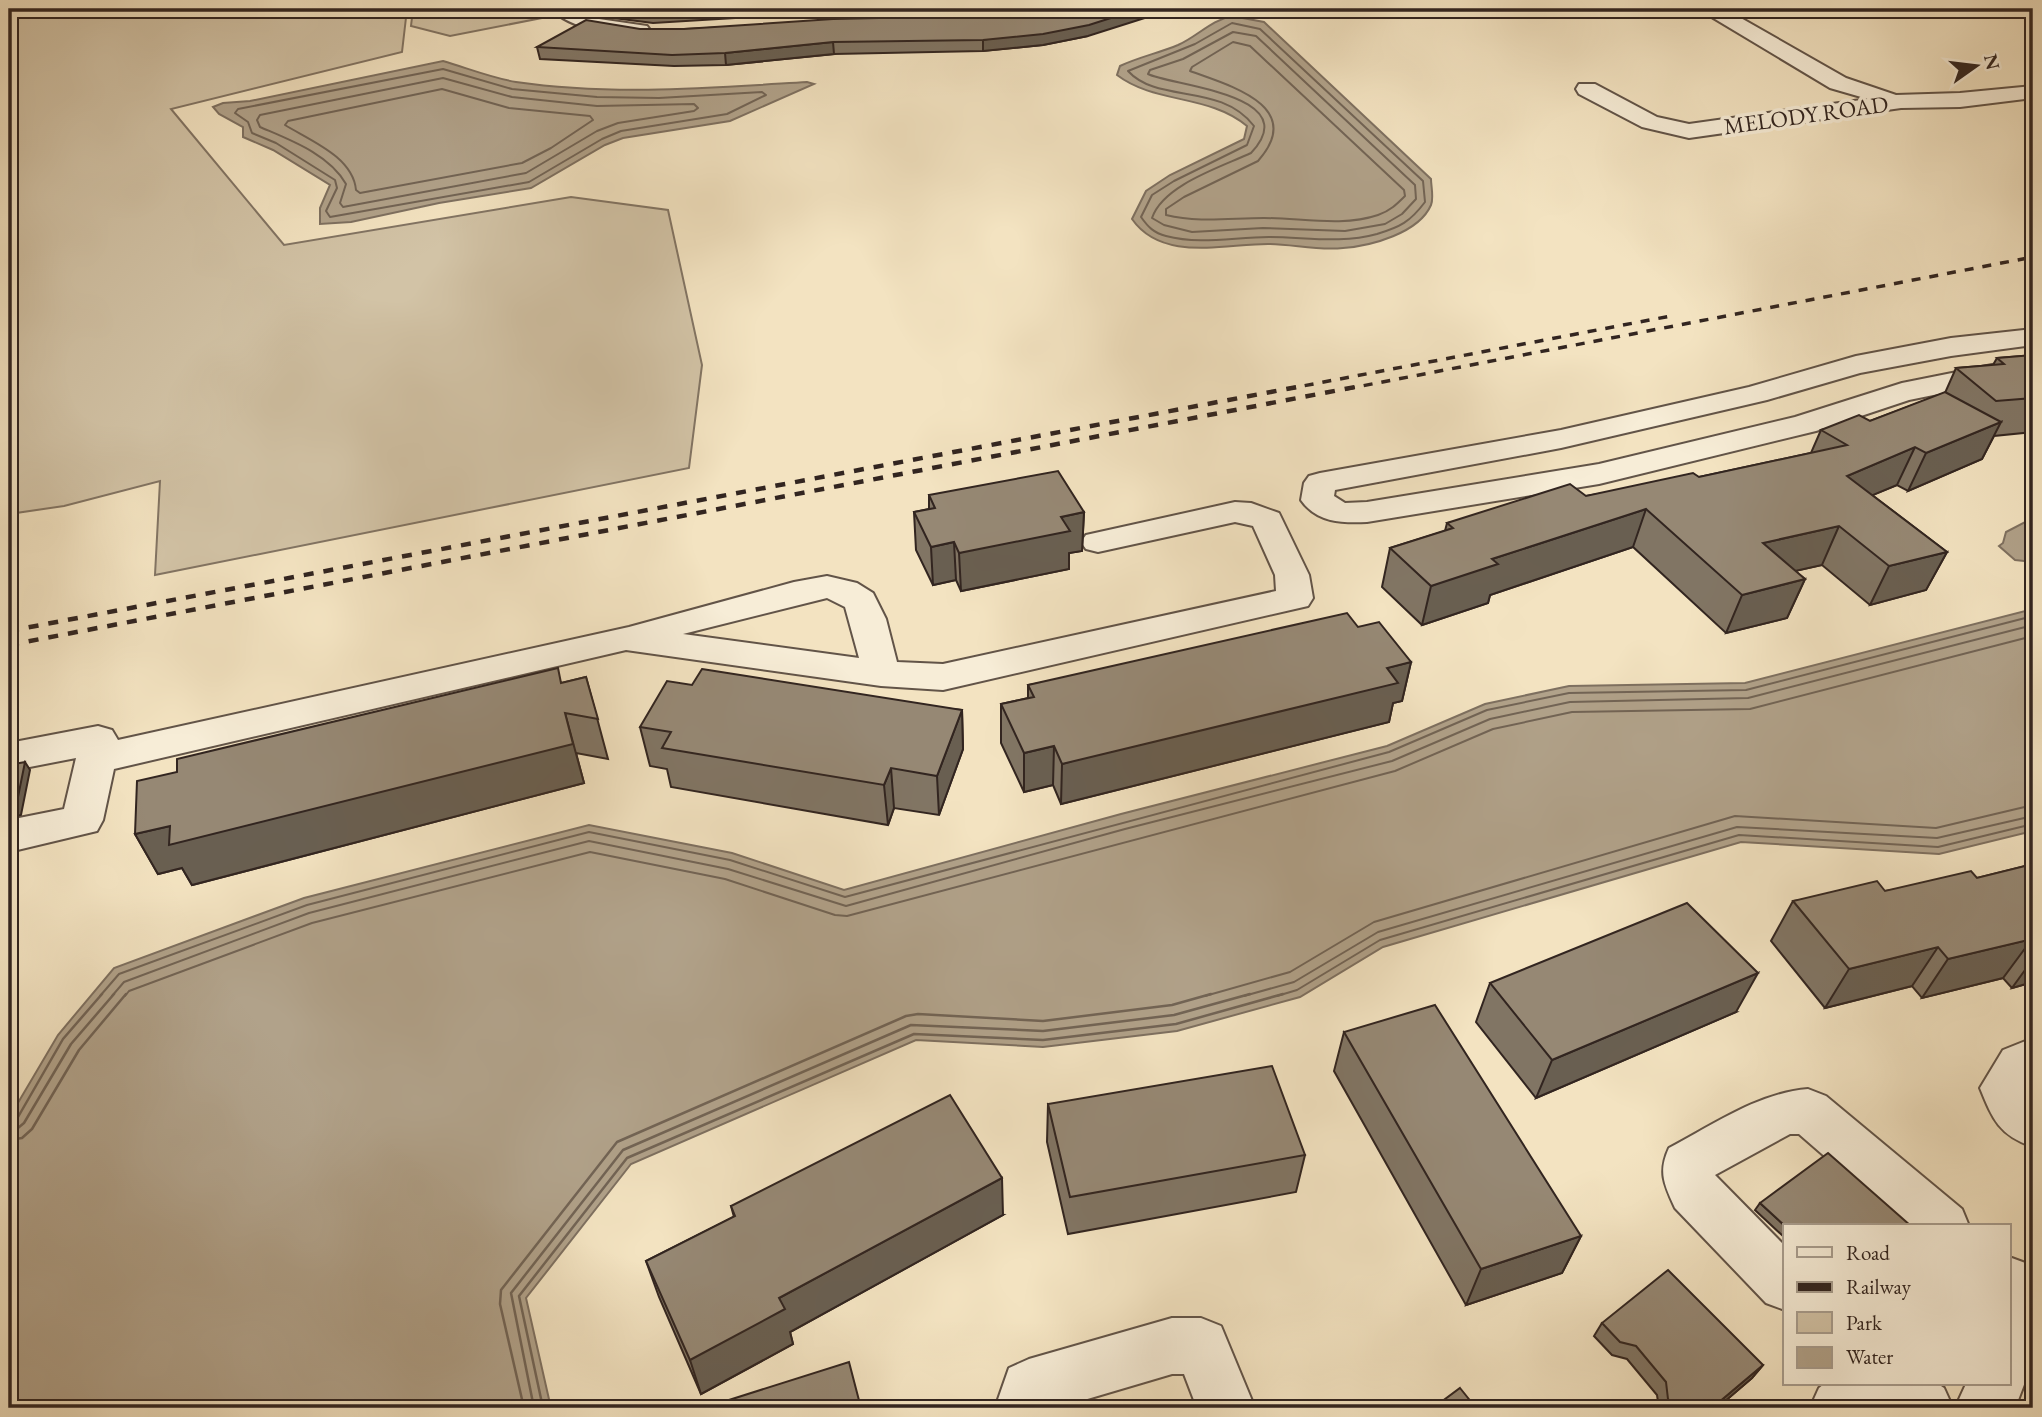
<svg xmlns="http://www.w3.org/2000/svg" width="2042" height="1417" font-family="'EB Garamond',serif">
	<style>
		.green { fill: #d2c3a6; stroke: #827463; stroke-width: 2 }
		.water { fill: #b1a28a; stroke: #7e7060; stroke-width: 2 }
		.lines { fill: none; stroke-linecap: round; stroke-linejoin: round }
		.shore-far1 { stroke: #726455; stroke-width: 2 }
		.shore { stroke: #726455; stroke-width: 2.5 }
		.minor-casing { stroke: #625448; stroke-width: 4 }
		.minor { fill: #f7edd7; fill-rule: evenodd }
		.rail-far1 { stroke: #322520; stroke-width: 3.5; stroke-dasharray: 9 9; stroke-linecap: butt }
		.rail { stroke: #322520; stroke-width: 4.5; stroke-dasharray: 10 10; stroke-linecap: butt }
		.wall { fill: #817564; stroke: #322520; stroke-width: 2 }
		.shaded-wall { fill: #695f51; stroke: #322520; stroke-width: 2 }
		.building { fill: #968874; stroke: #322520; stroke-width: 2 }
		.labels { text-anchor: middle; stroke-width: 7; stroke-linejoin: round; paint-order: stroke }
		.far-street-label { font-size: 23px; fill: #322520; stroke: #f7edd7 }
	</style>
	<rect width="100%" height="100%" fill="#f3e3c1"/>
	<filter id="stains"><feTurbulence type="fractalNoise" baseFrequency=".00286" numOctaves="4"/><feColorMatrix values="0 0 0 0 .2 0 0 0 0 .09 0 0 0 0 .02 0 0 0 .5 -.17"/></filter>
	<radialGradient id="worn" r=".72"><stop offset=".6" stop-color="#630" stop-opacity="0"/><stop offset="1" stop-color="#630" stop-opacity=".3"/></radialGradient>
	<g class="green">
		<polygon points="9,9 407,9 402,52 171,109 284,245 571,197 668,210 702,365 689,468 155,575 160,481 64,506 9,514"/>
		<polygon points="413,9 543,9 547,17 450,36 411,26"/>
	</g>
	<g class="water">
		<path d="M1232,16L1264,22L1431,179C1431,186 1434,198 1431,205C1419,233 1371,246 1343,248C1318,251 1292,244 1268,244C1223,244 1162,262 1132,219L1146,191L1170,175L1244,139L1247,126C1209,94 1155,104 1117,75L1120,66C1139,57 1159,53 1178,45C1198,36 1211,20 1232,16Z"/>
		<path d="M443,61C467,68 492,78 516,82C613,96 709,88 807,82L814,84L730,121L623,138L605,145L531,188L439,203L351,222L320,224V208L330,185L273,150L243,137V127L219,114L213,107L223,103L250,101Z"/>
		<polygon points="2027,521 2033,523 2033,562 2015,560 1999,546 2003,543 2006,532"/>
		<polygon points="2033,609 2033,831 1939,854 1741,842 1383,947 1300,997 1177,1031 1043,1047 916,1040 631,1164 526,1298 551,1408 9,1408 9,1118 58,1035 114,968 304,898 589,825 732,853 844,890 1121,814 1387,746 1485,704 1569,686 1745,683"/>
	</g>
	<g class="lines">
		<g class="shore-far1">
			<path d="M1232,23L1260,29L1423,181L1425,202C1410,222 1400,227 1377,234C1341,244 1305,237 1269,237C1234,237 1200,245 1166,236C1154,233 1148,227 1141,217L1152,195L1174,181L1247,145L1254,126C1220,82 1158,104 1128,71L1195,44Z"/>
			<path d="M1233,32L1256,36L1415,185L1416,199L1402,214L1385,224L1345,231L1263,228L1192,232L1164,225L1152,218C1163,185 1221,167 1251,153C1307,94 1171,86 1148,74L1150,70L1183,59Z"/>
			<path d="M1233,42L1250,46L1404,190L1405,196C1397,204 1390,211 1378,215C1343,227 1301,218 1264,218C1231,218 1199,223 1166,215V209L1184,197L1258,161C1307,106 1228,85 1190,71L1192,67Z"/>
			<polygon points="443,69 512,89 597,97 659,98 762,92 766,95 727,114 621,131 602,139 529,182 330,217 326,211 337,188 335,180 276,143 252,133 248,122 235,113 238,109"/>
			<path d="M443,78L512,97L597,106L694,104L698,108L694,111L618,123L597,131L526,173L343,207L340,203L346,184C329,154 290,140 260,127L257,120L260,115Z"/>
			<path d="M442,89L509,108L590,116L593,120L551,148L522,163L360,193L356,190C353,157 311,141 285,125L288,121Z"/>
			<polyline points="100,996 119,974 307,905 589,832 730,860 845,897 1389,752 1487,710 1569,693 1746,690 2033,616"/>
			<polyline points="112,996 124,982 309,913 589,841 728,869 846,906 1125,829 1392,761 1490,719 1570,702 1748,698 2033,625"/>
			<polyline points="125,996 129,991 312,923 590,852 725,879 835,915 847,916 1395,771 1493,729 1572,712 1750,709 2033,636"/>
			<polyline points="1205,996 1290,972 1374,922 1735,816 1936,828 2033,805"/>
			<polyline points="1244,996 1294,982 1378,932 1737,827 1937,838 2033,816"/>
			<polyline points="1277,996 1297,990 1380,940 1739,835 1938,847 2033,824"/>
		</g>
		<g class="shore">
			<polyline points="9,1121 18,1117 63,1039 102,994"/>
			<polyline points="9,1129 18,1128 24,1123 71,1044 114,994"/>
			<polyline points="9,1140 22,1138 32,1129 79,1050 126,994"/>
			<polyline points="524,1408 500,1304 501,1290 617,1142 906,1016 918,1014 1043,1021 1172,1005 1211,994"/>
			<polyline points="534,1408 511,1293 623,1150 911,1025 1043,1031 1174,1015 1250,994"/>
			<polyline points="543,1408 519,1296 627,1158 914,1034 1043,1040 1176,1024 1283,994"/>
		</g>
		<g class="minor-casing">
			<g id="minor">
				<path d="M552,9H575L599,19L647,26L650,30L647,34C625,40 567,28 552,9Z"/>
				<polygon points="1703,9 1725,9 1846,78 1896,95 1960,93 2033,86 2033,98 1960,107 1901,108 1689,138 1642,127 1579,94 1576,89 1579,84 1595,84 1657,117 1689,124 1868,99 1830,88 1705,13"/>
				<path d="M2033,329V345L1951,356L1860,373L1767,400L1561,448L1335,490L1334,496L1345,503L1367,502L1599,464L1795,417L1902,383L1992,365L2033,362V380L1992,383L1909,400L1816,431L1599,484L1367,522C1342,523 1317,523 1301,500L1304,483L1309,476L1320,473L1561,430L1749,387L1856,356L1951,338Z"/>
				<path d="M1235,502L1251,503L1279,513L1309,575L1313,598L1308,606L943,690L881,686L626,650L114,769L103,820L97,831L9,852V820L64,809L76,758L9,771V743L98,726L112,730L118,740L629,627L794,582L827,576L857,583L873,593L886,619L897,662L943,664L1276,591L1275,575L1253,526L1235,522L1098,552L1086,549L1081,542L1086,535ZM827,598L845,607L859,658L683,634Z"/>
				<path d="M2033,1038V1085L2030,1091L2033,1096V1147C1999,1135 1993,1120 1980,1088L2003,1050Z"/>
				<path d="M1808,1089L1826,1096L1962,1209L1969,1226H1905L1799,1134H1790L1715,1175L1785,1246V1310L1766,1303L1675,1208C1664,1184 1658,1172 1669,1148C1713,1125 1758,1093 1808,1089Z"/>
				<polygon points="2009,1257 2028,1264 2033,1270 2033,1370 2029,1380 2025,1382 2015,1408 1955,1408 1966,1384 2009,1384"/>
				<polygon points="1172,1318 1201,1318 1221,1326 1255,1408 1197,1408 1184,1374 1172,1374 1057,1408 995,1408 1009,1368 1029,1359"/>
				<polygon points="1824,1384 1938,1384 1944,1388 1953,1408 1810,1408 1819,1388"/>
			</g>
		</g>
		<use href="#minor" class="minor"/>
		<g class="rail-far1">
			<polyline points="1287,389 1676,315"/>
			<polyline points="1346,389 2033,257"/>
		</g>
		<g class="rail">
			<polyline points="9,631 1297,387"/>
			<polyline points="9,645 1355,387"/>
		</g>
	</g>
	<g class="wall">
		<polygon points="596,9 968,9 834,12 653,23 598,16"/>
		<polygon points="971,16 1088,36 1043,45 983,51 834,54 726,65 674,66 540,59 537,47 640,29 684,29"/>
		<polygon points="2033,355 2033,432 1994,436 1982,459 1908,491 1897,485 1872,495 1947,552 1926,590 1870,605 1822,565 1795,571 1805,579 1787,618 1726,633 1633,547 1490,595 1488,603 1422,625 1382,587 1390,548 1445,531 1447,523 1586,496 1699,477 1811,453 1821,430 1870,421 1945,393 1956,368 1993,365 1997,358"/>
		<polygon points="929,495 1084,512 1082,551 1069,553 1069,569 961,591 956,580 933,585 916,550 914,512 929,509"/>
		<polygon points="1358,627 1411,662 1402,701 1393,703 1389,722 1061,804 1053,785 1024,792 1001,743 1001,704 1028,698 1028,685"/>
		<polygon points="586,677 608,759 576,753 584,783 192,885 182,868 158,874 135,834 562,683"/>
		<polygon points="692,685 962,710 963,749 939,815 894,808 888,825 671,787 667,769 650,766 640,727"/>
		<polygon points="2033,864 2033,982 2012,988 2003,978 1922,998 1912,986 1825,1008 1771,941 1793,901 1885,891 1977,878"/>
		<polygon points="1490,983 1736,1012 1536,1098 1476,1022"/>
		<polygon points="1344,1032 1581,1236 1562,1273 1466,1305 1334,1071"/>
		<polygon points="1048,1104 1305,1155 1296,1192 1068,1234 1047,1142"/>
		<polygon points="1760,1203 1785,1226 1785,1238 1755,1210"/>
		<polygon points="731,1206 1003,1215 790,1332 793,1344 701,1394 659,1297 646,1261 734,1217"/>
		<polygon points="1602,1323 1763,1365 1752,1378 1717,1408 1659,1408 1657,1395 1627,1359 1612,1355 1594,1336"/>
	</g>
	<g class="shaded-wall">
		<polygon points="1139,9 1173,9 1088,36 1043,45 983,51 983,40"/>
		<polygon points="833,42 834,54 726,65 725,53"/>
		<polygon points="2001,422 1982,459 1908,491 1926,453"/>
		<polygon points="1915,447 1897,485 1830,513 1847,476"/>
		<polygon points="1646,509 1633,547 1490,595 1488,603 1422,625 1431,586 1492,559"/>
		<polygon points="1084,512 1082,551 1069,553 1069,569 961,591 959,553 1061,517"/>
		<polygon points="1839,526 1822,565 1746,582 1763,543"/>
		<polygon points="954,542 956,580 933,585 931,547"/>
		<polygon points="1947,552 1926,590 1870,605 1889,566"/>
		<polygon points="1805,579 1787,618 1726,633 1742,595"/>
		<polygon points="1411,662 1402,701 1393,703 1389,722 1061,804 1062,764 1387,668"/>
		<polygon points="962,710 963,749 939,815 937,776"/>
		<polygon points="565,713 584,783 192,885 182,868 158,874 135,834 170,826"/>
		<polygon points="1054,746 1053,785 1024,792 1024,753"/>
		<polygon points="25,762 30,770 21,815 9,817 9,809"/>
		<polygon points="891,768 894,808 888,825 884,785"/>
		<polygon points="2032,939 2003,978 1922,998 1948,959"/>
		<polygon points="1938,947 1912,986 1825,1008 1849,969"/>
		<polygon points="2033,959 2033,982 2012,988"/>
		<polygon points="1758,973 1736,1012 1536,1098 1552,1060"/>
		<polygon points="1002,1178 1003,1215 790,1332 793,1344 701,1394 690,1360 779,1298"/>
		<polygon points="1581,1236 1562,1273 1466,1305 1481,1269"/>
		<polygon points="1763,1365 1752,1378 1717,1408 1712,1408"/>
	</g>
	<g class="building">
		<polygon points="625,9 711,9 651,12"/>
		<polygon points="1024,9 1139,9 1089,25 1043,34 983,40 833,42 725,53 672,55 537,47 586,20 640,29 684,29 833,19 971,16"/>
		<polygon points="2033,355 2033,398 1996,401 1956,368 2004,364 1997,358"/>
		<polygon points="1945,392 2001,422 1926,453 1915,447 1847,476 1947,552 1889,566 1839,526 1763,543 1805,579 1742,595 1646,509 1492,559 1498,564 1431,586 1390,548 1453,528 1447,523 1570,484 1586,496 1693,473 1699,477 1847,445 1821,430 1859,415 1870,421"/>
		<polygon points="1058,471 1084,512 1061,517 1070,531 959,553 954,542 931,547 914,512 935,508 929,495"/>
		<polygon points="1347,613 1358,627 1379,622 1411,662 1387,668 1398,683 1062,764 1054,746 1024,753 1001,704 1034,697 1028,685"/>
		<polygon points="558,668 561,683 586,677 598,719 565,713 573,744 169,845 170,826 135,834 137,781 177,772 177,759"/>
		<polygon points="702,669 962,710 937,776 891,768 884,785 662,748 671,732 640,727 667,681 692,685"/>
		<polygon points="25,762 16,807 9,809 9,765"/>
		<polygon points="2033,864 2033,940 2032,939 1948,959 1938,947 1849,969 1793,901 1877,881 1885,891 1971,871 1977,878"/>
		<polygon points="1687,903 1758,973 1552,1060 1490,983"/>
		<polygon points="1435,1005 1581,1236 1481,1269 1344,1032"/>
		<polygon points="1272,1066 1305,1155 1070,1197 1048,1104"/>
		<polygon points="950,1095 1002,1178 779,1298 785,1309 690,1360 646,1261 735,1216 731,1206"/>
		<polygon points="1828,1153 1911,1226 1785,1226 1760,1203"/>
		<polygon points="1668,1270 1763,1365 1712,1408 1677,1408 1668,1399 1666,1382 1636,1346 1620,1342 1602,1323"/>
		<polygon points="849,1362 861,1408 731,1408 729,1400"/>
		<polygon points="1460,1388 1476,1408 1433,1408"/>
	</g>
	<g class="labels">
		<g class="far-street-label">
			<text transform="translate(1806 115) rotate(-8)" y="8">MELODY ROAD</text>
		</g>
	</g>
	<rect width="2042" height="1417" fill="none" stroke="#f3e3c1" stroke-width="35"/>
	<rect x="10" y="10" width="2021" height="1396" fill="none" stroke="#322520" stroke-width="3.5"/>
	<rect x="18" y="18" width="2007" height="1382" fill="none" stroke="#322520" stroke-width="2"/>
	<rect x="1783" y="1224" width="228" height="161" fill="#f7edd7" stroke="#a89d8e" stroke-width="2"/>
	<rect x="1797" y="1247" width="35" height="10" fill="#f7edd7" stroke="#a89d8e" stroke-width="2"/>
	<text x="1846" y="1260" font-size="21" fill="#322520">Road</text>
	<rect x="1797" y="1282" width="35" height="10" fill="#322520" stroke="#a89d8e" stroke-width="2"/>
	<text x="1846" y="1294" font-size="21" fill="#322520">Railway</text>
	<rect x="1797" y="1312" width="35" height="21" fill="#d2c3a6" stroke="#a89d8e" stroke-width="2"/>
	<text x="1846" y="1330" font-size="21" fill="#322520">Park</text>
	<rect x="1797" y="1347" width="35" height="21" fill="#b1a28a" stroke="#a89d8e" stroke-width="2"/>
	<text x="1846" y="1364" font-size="21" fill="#322520">Water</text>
	<g transform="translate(1976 66) rotate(76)" stroke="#f7edd7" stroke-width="5" paint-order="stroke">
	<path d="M0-5L12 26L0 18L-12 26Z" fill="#322520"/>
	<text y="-10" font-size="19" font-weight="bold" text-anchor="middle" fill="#322520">N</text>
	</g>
	<rect width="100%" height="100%" filter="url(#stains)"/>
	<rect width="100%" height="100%" fill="url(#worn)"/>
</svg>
